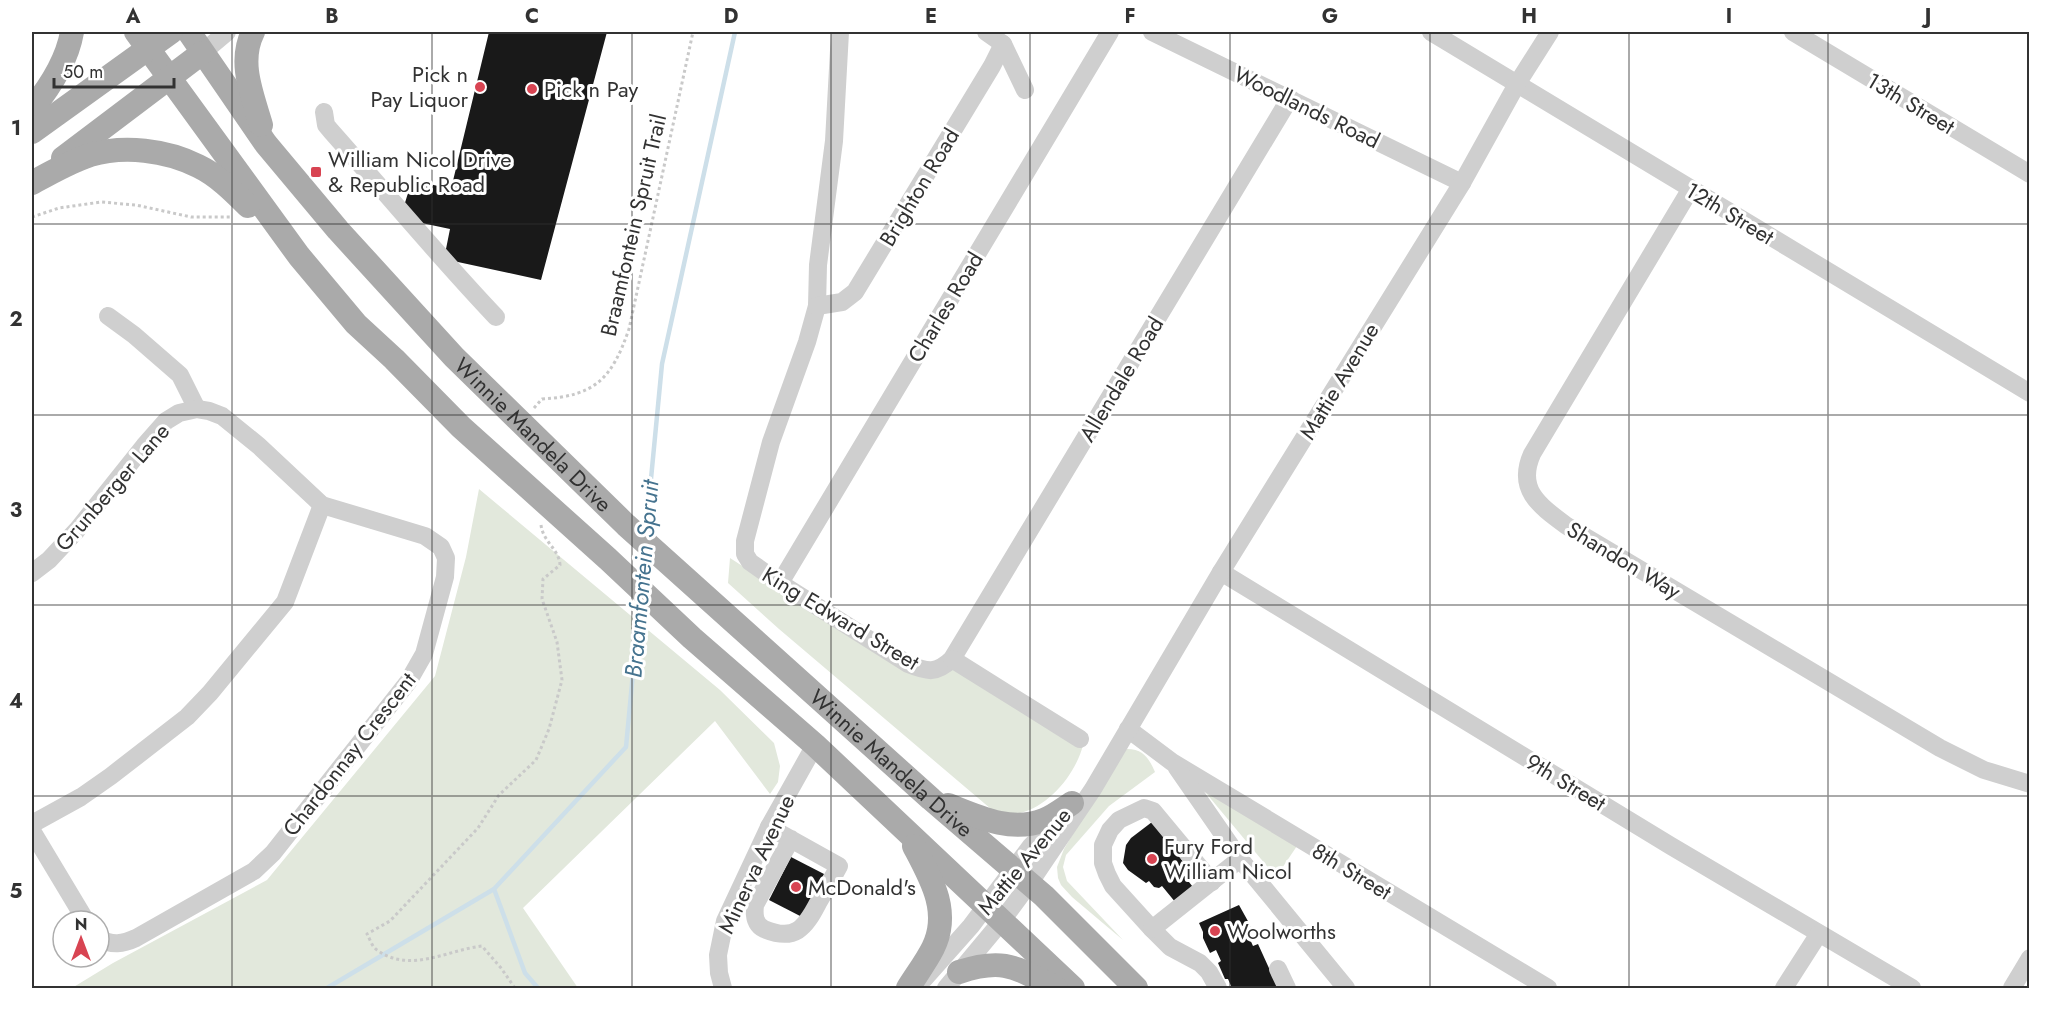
<svg xmlns="http://www.w3.org/2000/svg" width="2061" height="1020" font-family="Jost,sans-serif">
	<style>
		.green { fill: #e2e8dc }
		.lines { fill: none; stroke-linecap: round; stroke-linejoin: round }
		.stream { stroke: #cddfe9; stroke-width: 4.5 }
		.building { fill: #191919 }
		.path { stroke: #c9c9c9; stroke-width: 3; stroke-dasharray: 3 3; stroke-linecap: butt }
		.minor { stroke: #cfcfcf; stroke-width: 18 }
		.major { stroke: #aaa; stroke-width: 24 }
		.grid { fill: none; stroke: #323232; stroke-width: 1.5; stroke-opacity: 0.55 }
		.poi-dot { fill: #d84452; stroke: #fff; stroke-width: 2 }
		.labels { text-anchor: middle; stroke-width: 6; stroke-linejoin: round; paint-order: stroke }
		.poi-label { font-size: 22px; fill: #323232; stroke: #fff; text-anchor: start }
		.street-label { font-size: 22px; fill: #323232; stroke: #fff }
		.water-label { font-size: 24px; font-style: italic; fill: #45738f; stroke: #fff }
		.neatline { fill: none; stroke: #323232; stroke-width: 2 }
		.grid-label { font-size: 20px; text-anchor: middle; font-weight: bold; fill: #323232 }
	</style>
	<rect width="100%" height="100%" fill="#fff"/>
	<g class="green">
		<polygon points="479,489 720,690 774,743 780,766 778,782 770,794 715,721 523,908 578,988 72,988 113,963 267,880 435,676 466,557"/>
		<path d="M730,558L893,664L961,667L1083,745C1076,773 1050,806 1020,813C1011,815 1000,812 991,809L779,629L728,583Z"/>
		<path d="M1127,749C1143,749 1149,758 1155,772L1109,806L1066,855L1063,867L1067,881L1123,940L1072,897L1061,885L1058,878L1057,867L1064,849L1119,755Z"/>
		<polygon points="1196,781 1297,846 1276,877"/>
	</g>
	<g class="lines">
		<g class="stream">
			<polyline points="646,531 662,364 735,32"/>
			<polyline points="642,578 644,551"/>
			<polyline points="494,889 525,973 538,988"/>
			<polyline points="327,988 494,889 626,747 640,599"/>
		</g>
	</g>
	<g class="building">
		<polygon points="489,32 607,32 541,280 444,259 450,229 417,222 404,206 412,180 451,189"/>
		<polygon points="1152,822 1188,868 1182,873 1196,891 1176,903 1162,886 1159,888 1154,887 1149,881 1146,883 1128,870 1123,863 1126,845 1131,838"/>
		<polygon points="791,857 824,874 802,917 769,900"/>
		<polygon points="1239,905 1254,932 1248,935 1253,946 1258,944 1278,988 1232,988 1228,979 1225,979 1218,963 1221,961 1216,950 1210,953 1203,938 1203,932 1199,923"/>
	</g>
	<g class="lines">
		<g class="path">
			<polyline points="32,217 59,208 101,202 136,205 191,217 230,217"/>
			<path d="M534,408L542,399C596,396 612,378 629,329L693,32"/>
			<path d="M515,988L501,968L482,946C447,950 410,974 377,950C372,947 370,939 367,934L390,921L478,828L499,795L536,760L549,729L562,680L557,642L542,599L543,579L560,565C559,549 543,542 541,525"/>
		</g>
		<g class="minor">
			<path d="M840,32L834,141L818,265L817,306L807,342L771,442L745,541V554L750,562L780,583L908,664C928,672 936,674 952,659L1290,98"/>
			<polyline points="986,32 1003,44 1025,90"/>
			<polyline points="1152,32 1462,183"/>
			<polyline points="1431,32 2030,393"/>
			<polyline points="1793,32 2030,174"/>
			<polyline points="202,53 227,32"/>
			<path d="M324,112L326,125L331,131C386,193 439,257 496,317"/>
			<path d="M1690,190L1532,454C1516,490 1540,506 1567,526L1940,748L1984,770L2030,784"/>
			<polyline points="817,306 842,302 855,292 992,66 1003,44"/>
			<polyline points="108,316 134,335 180,375 197,409"/>
			<polyline points="1221,572 1671,846 1912,988"/>
			<path d="M32,573L49,560L77,530L144,446L166,421L179,413L197,409L209,411L222,416L259,446L322,505L425,536L441,547L446,558L445,577L424,654L408,682L273,853L254,871L136,938C123,944 112,946 99,938"/>
			<polyline points="780,583 1110,32"/>
			<polyline points="952,659 1080,739"/>
			<polyline points="1128,729 1172,762 1548,988"/>
			<polyline points="1177,768 1240,859 1346,988"/>
			<polyline points="32,824 81,797 111,776 187,717 210,693 285,602 322,505"/>
			<path d="M769,827L839,866C832,879 825,891 818,903C805,928 795,942 764,929C754,924 754,914 755,905L791,839"/>
			<polyline points="32,831 86,921"/>
			<polyline points="1212,882 1153,811 1144,808 1119,820 1110,830 1103,845 1103,863 1107,874 1113,886 1152,929 1170,947 1200,963 1209,972 1218,988"/>
			<polyline points="1152,929 1240,859"/>
			<polyline points="1278,969 1287,988"/>
			<polyline points="924,979 971,926 1031,846 1060,816"/>
			<polyline points="723,988 719,973 718,955 725,921 769,827 815,745"/>
			<polyline points="946,988 1001,922 1029,884 1093,789 1221,572 1462,183 1517,84 1550,32"/>
			<polyline points="1784,988 1818,935"/>
			<polyline points="2012,988 2030,958"/>
		</g>
		<g class="major">
			<polyline points="136,32 299,256 356,324 394,359 461,427 608,559 692,638 815,745 1073,988"/>
			<path id="s1" d="M189,32L266,144L338,230L454,357L626,525L931,799L1044,896L1136,988"/>
			<path d="M253,32C238,62 252,94 261,125"/>
			<path d="M32,109C50,87 67,61 72,32"/>
			<polyline points="32,132 171,32"/>
			<polyline points="63,158 202,53"/>
			<path d="M32,183C50,173 69,162 90,155C124,145 166,150 198,166C217,175 233,191 248,206"/>
			<path d="M948,805C978,817 1011,833 1044,820C1054,816 1063,809 1072,803"/>
			<path d="M959,972C1005,957 1016,968 1056,988"/>
			<path d="M908,988C916,975 926,962 933,948C951,912 931,878 914,846"/>
		</g>
	</g>
	<path class="grid" d="M232,32V988M432,32V988M632,32V988M831,32V988M1030,32V988M1230,32V988M1430,32V988M1629,32V988M1828,32V988M32,224H2030M32,415H2030M32,605H2030M32,796H2030"/>
	<g class="poi-dot">
		<circle cx="480" cy="87" r="6"/>
		<circle cx="532" cy="89" r="6"/>
		<rect x="310" y="166" width="12" height="12" rx="3"/>
		<circle cx="1152" cy="859" r="6"/>
		<circle cx="796" cy="887" r="6"/>
		<circle cx="1215" cy="931" r="6"/>
	</g>
	<g class="labels">
		<g class="poi-label">
			<text x="468" y="82" text-anchor="end">Pick n<tspan x="468" dy="25">Pay Liquor</tspan></text>
			<text x="544" y="97">Pick n Pay</text>
			<text x="328" y="167">William Nicol Drive<tspan x="328" dy="25">&amp; Republic Road</tspan></text>
			<text x="1164" y="854">Fury Ford<tspan x="1164" dy="25">William Nicol</tspan></text>
			<text x="808" y="895">McDonald's</text>
			<text x="1227" y="939">Woolworths</text>
		</g>
		<g class="street-label">
			<text transform="translate(1911 103) rotate(31)" y="8">13th Street</text>
			<text transform="translate(1307 107) rotate(26)" y="8">Woodlands Road</text>
			<text transform="translate(919 187) rotate(-59)" y="8">Brighton Road</text>
			<text transform="translate(1730 213) rotate(31)" y="8">12th Street</text>
			<text transform="translate(633 225) rotate(-77)" y="8">Braamfontein Spruit Trail</text>
			<text transform="translate(945 307) rotate(-59)" y="8">Charles Road</text>
			<text transform="translate(1121 379) rotate(-59)" y="8">Allendale Road</text>
			<text transform="translate(1339 381) rotate(-59)" y="8">Mattie Avenue</text>
			<text dy="8" stroke="none"><textPath href="#s1" startOffset="531">Winnie Mandela Drive</textPath></text>
			<text transform="translate(112 487) rotate(-49)" y="8">Grunberger Lane</text>
			<text transform="translate(1624 560) rotate(31)" y="8">Shandon Way</text>
			<text transform="translate(841 618) rotate(31)" y="8">King Edward Street</text>
			<text transform="translate(349 754) rotate(-52)" y="8">Chardonnay Crescent</text>
			<text dy="8" stroke="none"><textPath href="#s1" startOffset="1017">Winnie Mandela Drive</textPath></text>
			<text transform="translate(1566 782) rotate(31)" y="8">9th Street</text>
			<text transform="translate(1024 861) rotate(-50)" y="8">Mattie Avenue</text>
			<text transform="translate(756 864) rotate(-65)" y="8">Minerva Avenue</text>
			<text transform="translate(1352 871) rotate(31)" y="8">8th Street</text>
		</g>
		<g class="water-label">
			<text transform="translate(642 579) rotate(-85)" y="8">Braamfontein Spruit</text>
		</g>
	</g>
	<rect width="2061" height="1020" fill="none" stroke="#ffffff" stroke-width="66"/>
	<g transform="translate(81 939)"><circle r="28" fill="#ffffff" stroke="#adadad" stroke-width="1.5"/>
	<path d="M0-4.5L10 22L0 15L-10 22Z" fill="#d84452"/>
	<text y="-9" font-size="16" font-weight="bold" text-anchor="middle" fill="#323232">N</text>
	</g>
	<path d="M54 78v9h120v-9" fill="none" stroke="#323232" stroke-width="3"/>
	<text x="63" y="78" font-size="18" fill="#323232" stroke="#ffffff" stroke-width="4.5" paint-order="stroke">50 m</text>
	<rect x="33" y="33" width="1995" height="954" class="neatline"/>
	<g class="grid-label">
		<text x="133" y="23">A</text>
		<text x="332" y="23">B</text>
		<text x="532" y="23">C</text>
		<text x="731" y="23">D</text>
		<text x="931" y="23">E</text>
		<text x="1130" y="23">F</text>
		<text x="1330" y="23">G</text>
		<text x="1529" y="23">H</text>
		<text x="1729" y="23">I</text>
		<text x="1928" y="23">J</text>
		<text x="16" y="135">1</text>
		<text x="16" y="326">2</text>
		<text x="16" y="517">3</text>
		<text x="16" y="708">4</text>
		<text x="16" y="898">5</text>
	</g>
</svg>
